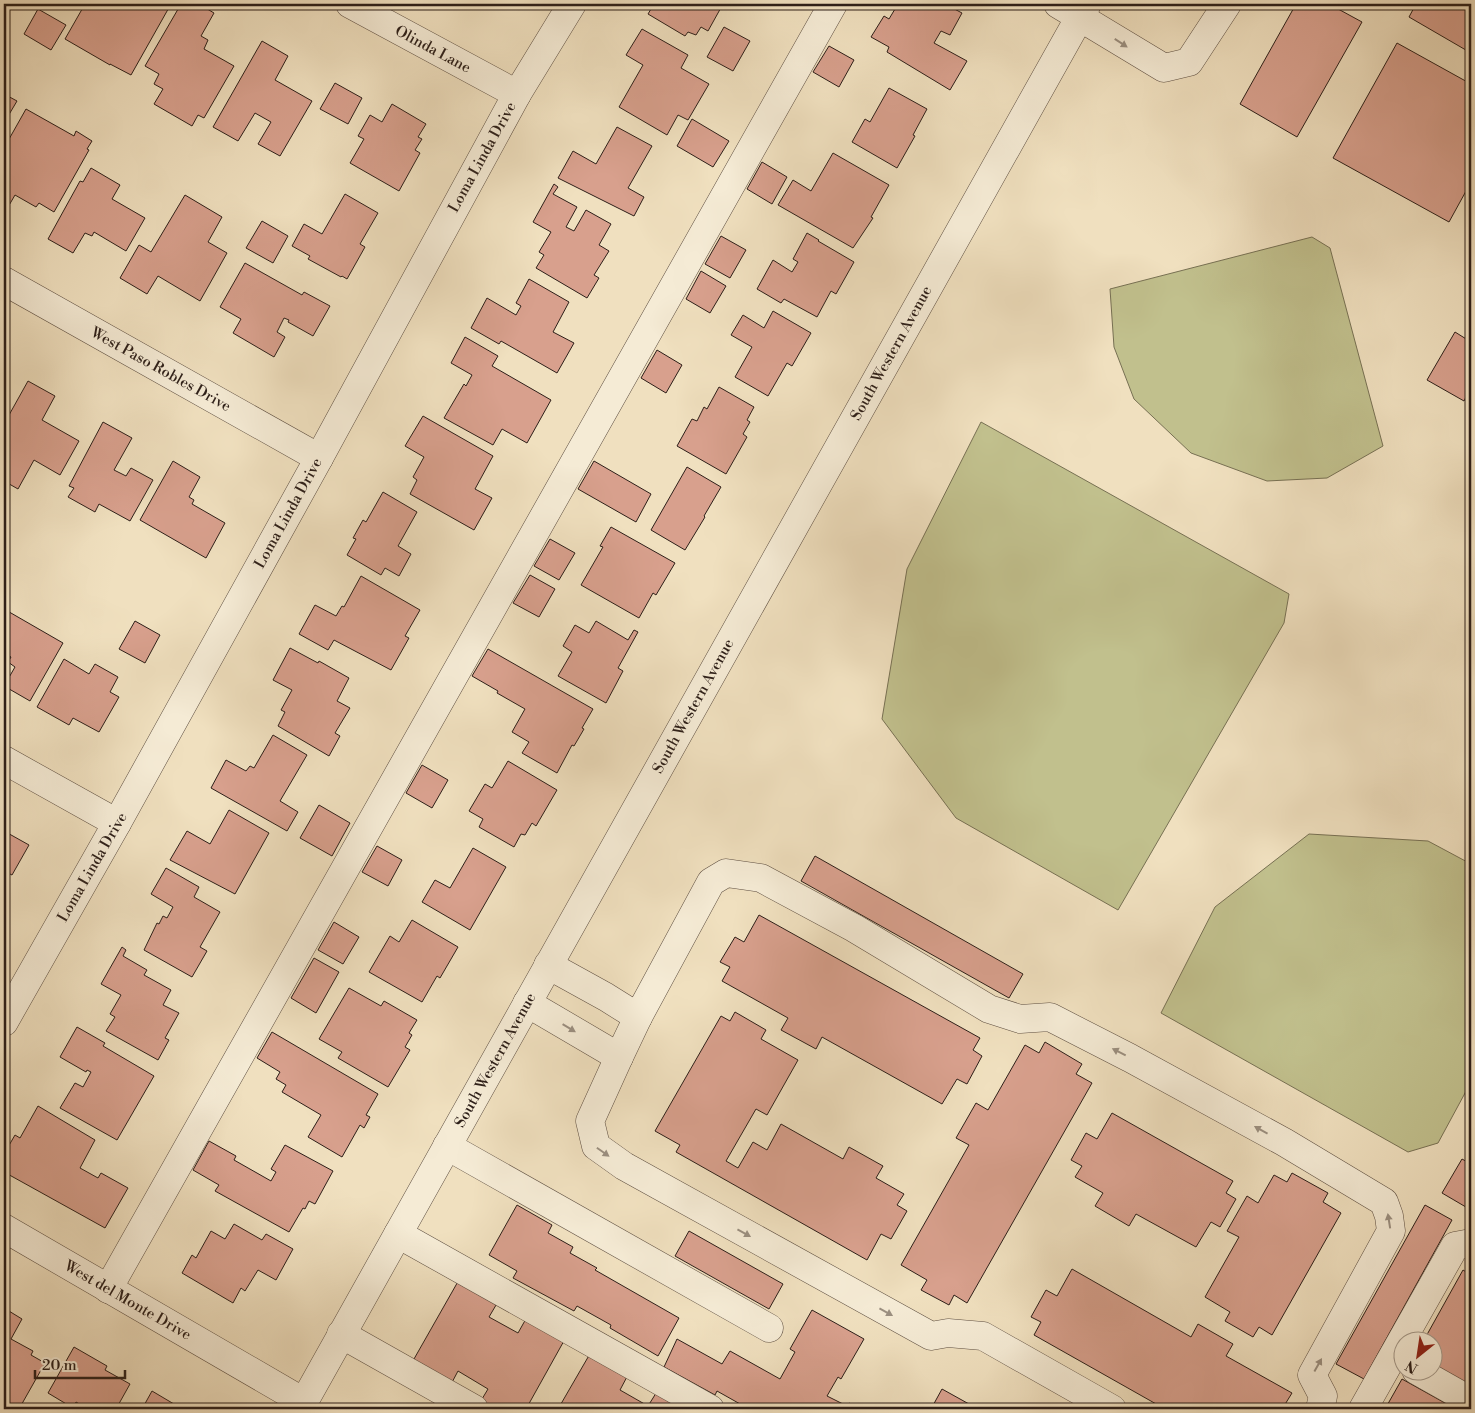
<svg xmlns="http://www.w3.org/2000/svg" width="1475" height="1413" font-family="'Libre Bodoni',serif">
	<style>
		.green { fill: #c1c08d; stroke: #777053 }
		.building { fill: #d8a08d; stroke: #2d1f19 }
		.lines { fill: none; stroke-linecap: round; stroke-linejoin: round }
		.minor-casing { stroke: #5e4f42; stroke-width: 29 }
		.minor { stroke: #f5ebd5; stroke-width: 28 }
		.oneway { fill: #9b8f80 }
		.labels { text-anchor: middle; stroke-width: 4; stroke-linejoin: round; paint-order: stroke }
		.street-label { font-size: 15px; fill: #2d1f19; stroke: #f5ebd5 }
	</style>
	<rect width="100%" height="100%" fill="#f0e0bf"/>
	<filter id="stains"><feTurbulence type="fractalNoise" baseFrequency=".004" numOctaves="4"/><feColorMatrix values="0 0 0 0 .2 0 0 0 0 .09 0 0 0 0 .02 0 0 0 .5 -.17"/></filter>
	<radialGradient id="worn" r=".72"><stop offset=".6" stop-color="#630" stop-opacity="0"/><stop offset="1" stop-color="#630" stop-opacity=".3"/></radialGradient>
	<g class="green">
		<polygon points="1312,237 1330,248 1383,446 1327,478 1267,481 1191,453 1134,399 1114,347 1110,289"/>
		<polygon points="981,422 1289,594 1284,623 1118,910 956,818 882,719 907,569"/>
		<polygon points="1309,834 1428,841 1471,864 1471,1082 1438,1143 1408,1152 1161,1013 1215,907"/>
	</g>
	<g class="building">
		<polygon points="85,4 124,5 171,4 131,75 110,64 110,65 65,39"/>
		<polygon points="181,4 199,4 214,13 201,36 208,40 204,49 234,66 204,118 198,115 192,126 154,104 163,89 154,84 159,74 145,66"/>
		<polygon points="654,4 723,4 708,31 701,27 696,35 688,32 685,36 648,14"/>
		<polygon points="898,4 945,4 962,13 950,35 941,31 934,43 967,61 950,90 887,52 889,47 871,37 884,16 889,19"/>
		<polygon points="1296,4 1329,4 1362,22 1297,137 1240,104"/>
		<polygon points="1416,4 1471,4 1471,53 1409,17"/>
		<polygon points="38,9 66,25 51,50 24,34"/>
		<polygon points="724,27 750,41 733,71 707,57"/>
		<polygon points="642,29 688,55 681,68 709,84 688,120 678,115 667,135 619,107 643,65 626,55"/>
		<polygon points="262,41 288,56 275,80 312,101 280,156 258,144 271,122 255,113 238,141 213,127"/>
		<polygon points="1397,43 1471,84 1471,182 1449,222 1333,158"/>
		<polygon points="829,46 854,60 839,87 813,72"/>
		<polygon points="335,83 362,98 348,124 320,109"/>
		<polygon points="889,88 927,109 913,135 915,136 897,168 852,142 865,119 870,122"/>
		<polygon points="4,94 17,101 4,123"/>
		<polygon points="392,104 426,124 418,137 422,139 415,150 420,153 399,191 350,163 364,139 358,136 370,115 382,122"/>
		<polygon points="26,109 74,136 76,131 92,141 87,149 89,150 54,212 39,203 36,207 15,195 4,214 4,148"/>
		<polygon points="692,119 729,141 713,167 677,146"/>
		<polygon points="617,127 652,146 628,188 644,197 634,216 558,178 573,151 596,164"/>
		<polygon points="833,153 889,185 871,217 873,218 853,248 778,205 793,180 811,191"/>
		<polygon points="762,162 787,177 772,204 747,189"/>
		<polygon points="91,168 120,185 112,199 145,218 126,251 94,232 92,236 85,233 73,253 48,239 80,181 83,182"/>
		<polygon points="554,184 558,187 553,194 577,207 566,227 574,231 586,210 611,224 599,245 609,251 594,275 599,278 587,298 536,268 544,255 539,252 551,232 533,222"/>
		<polygon points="345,194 378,213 360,244 365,247 347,279 342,276 341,277 308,259 310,256 292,246 304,224 322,234"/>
		<polygon points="185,195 222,217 208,242 227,253 200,301 158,276 147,294 120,278 139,245 151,252"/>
		<polygon points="262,221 288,236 273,263 246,248"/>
		<polygon points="807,233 819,240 818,241 854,262 836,294 831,291 817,317 784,299 781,303 757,289 773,260 792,272 798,262 793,259"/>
		<polygon points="721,236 746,250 730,278 705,264"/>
		<polygon points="245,263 302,295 304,292 330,306 313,336 288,322 289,320 284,318 277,332 285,337 274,357 233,333 241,319 220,307"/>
		<polygon points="701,271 726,286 710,313 686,299"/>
		<polygon points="529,279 569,302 553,332 574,343 557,373 501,341 499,344 471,328 487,298 516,315 521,306 516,303"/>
		<polygon points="773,311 811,333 792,366 787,363 768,396 735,377 752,347 731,335 743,315 764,328"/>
		<polygon points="1455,332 1471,342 1471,387 1464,401 1427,380"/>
		<polygon points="465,337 498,356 492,366 551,400 527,443 502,429 493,445 444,418 464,384 466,386 472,375 451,363"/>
		<polygon points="657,350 682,365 666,393 641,378"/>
		<polygon points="28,381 55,396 42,420 79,441 60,475 34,460 18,489 4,481 4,424"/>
		<polygon points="719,387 754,407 747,420 750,422 743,434 747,437 726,474 677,446 692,419 697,421 704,407 707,409"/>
		<polygon points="423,416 493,456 475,489 492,498 474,530 410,494 417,480 413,477 424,457 405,446"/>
		<polygon points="103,422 132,438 114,470 126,476 131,468 153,480 130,521 99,504 95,512 68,497 74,488 69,486"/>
		<polygon points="173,461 200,477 189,497 194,500 192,504 225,523 206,558 140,520"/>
		<polygon points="594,461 651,494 636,522 578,489"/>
		<polygon points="687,467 721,487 704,516 705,517 685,550 651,530"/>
		<polygon points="383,492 417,512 398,546 411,554 399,576 385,568 381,575 347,555 356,539 353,538 363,520 366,522"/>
		<polygon points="611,527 675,563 656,595 653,593 639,618 581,585 603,547 600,546"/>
		<polygon points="550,539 575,553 559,580 534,566"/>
		<polygon points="530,575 555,589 539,617 513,603"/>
		<polygon points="361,576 420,610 405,636 409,638 391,670 334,640 328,650 299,634 315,605 336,616 342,606 344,607"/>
		<polygon points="4,609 63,643 30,701 4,686 15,667 8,662 11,657 4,653"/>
		<polygon points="135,621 160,635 145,663 119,649"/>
		<polygon points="596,621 628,640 634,630 638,632 618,668 623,671 606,703 558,676 572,652 563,646 575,625 589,633"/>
		<polygon points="290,648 318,663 319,661 349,678 337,701 350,708 335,733 340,736 329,756 278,726 285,712 281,710 292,690 273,680"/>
		<polygon points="488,649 593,709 582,728 584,729 574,746 572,745 557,773 522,753 529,742 512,732 525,709 497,693 498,691 472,676"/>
		<polygon points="64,659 89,674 95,664 118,677 110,692 119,697 99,732 73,718 69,725 37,707"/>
		<polygon points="273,735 307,755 280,801 298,812 287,831 211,788 226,760 246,771 250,766 254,768"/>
		<polygon points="508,761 557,790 536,826 532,823 525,835 521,834 514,847 479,827 483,819 469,811 485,784 492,788"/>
		<polygon points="422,765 448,780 432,808 406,793"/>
		<polygon points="319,805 350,823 332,856 300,838"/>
		<polygon points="229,810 269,833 235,894 170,860 187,831 210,844"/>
		<polygon points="4,831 29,845 12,875 6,872 4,877"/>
		<polygon points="377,846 402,860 388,886 362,872"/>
		<polygon points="473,848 506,867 470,930 422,902 435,880 450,888"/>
		<polygon points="815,856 1023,974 1009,998 801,881"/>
		<polygon points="166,868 199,887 194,897 220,912 200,947 207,951 192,977 144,950 157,923 159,924 163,916 167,918 173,907 151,894"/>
		<polygon points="759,915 980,1038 973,1050 982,1056 967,1084 957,1079 942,1104 822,1037 816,1049 781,1030 788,1018 722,981 730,967 720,962 735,937 744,942"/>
		<polygon points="412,920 458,947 440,978 437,976 422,1002 369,972 390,936 399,942"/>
		<polygon points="334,922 359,937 343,964 318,950"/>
		<polygon points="122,947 126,950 123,956 147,970 144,975 171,990 163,1005 179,1013 165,1038 169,1040 158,1060 106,1031 115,1017 110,1014 121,995 101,984"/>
		<polygon points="314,958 339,972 316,1013 291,998"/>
		<polygon points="349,988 381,1006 384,1001 417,1020 409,1033 412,1035 405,1047 410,1050 388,1087 338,1058 342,1052 319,1039"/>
		<polygon points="735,1012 766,1030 761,1039 798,1060 767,1115 756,1109 726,1161 738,1168 753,1142 767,1150 781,1124 843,1159 849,1147 883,1166 876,1178 904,1194 897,1205 907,1211 891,1239 881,1234 867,1260 676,1152 680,1145 655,1131 721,1016 730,1021"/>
		<polygon points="77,1027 105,1043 103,1046 154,1076 117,1140 60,1108 75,1083 83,1087 91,1072 87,1070 86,1072 60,1057"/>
		<polygon points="272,1032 378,1094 366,1115 370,1117 364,1128 360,1125 342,1157 308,1137 321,1115 282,1092 286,1085 276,1079 280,1072 257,1058"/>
		<polygon points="1045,1042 1082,1064 1076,1074 1092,1083 967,1303 954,1295 949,1305 921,1290 927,1280 901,1265 969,1145 956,1138 976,1103 988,1110 1025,1045 1039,1053"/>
		<polygon points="38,1106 95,1140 80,1168 98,1178 101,1173 128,1188 105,1228 4,1172 4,1154 15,1135 20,1138"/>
		<polygon points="1112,1113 1233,1181 1226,1193 1236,1199 1220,1227 1211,1222 1196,1247 1136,1214 1129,1226 1095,1206 1103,1193 1075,1177 1082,1166 1071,1160 1086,1133 1097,1139"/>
		<polygon points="209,1141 236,1156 234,1160 271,1181 276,1172 271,1169 285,1145 333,1171 315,1204 309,1201 305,1209 303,1208 289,1232 215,1191 219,1185 193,1170"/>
		<polygon points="1462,1159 1471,1164 1471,1210 1442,1193"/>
		<polygon points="1292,1173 1328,1193 1323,1202 1341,1213 1272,1335 1259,1327 1253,1337 1225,1321 1230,1312 1205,1297 1239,1237 1227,1231 1247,1196 1258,1203 1274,1175 1287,1182"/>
		<polygon points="517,1205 552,1225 548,1233 573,1247 570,1253 597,1268 595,1270 679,1318 658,1356 610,1328 611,1325 577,1306 574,1311 513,1278 517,1271 489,1255"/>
		<polygon points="1425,1205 1452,1220 1364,1379 1336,1364"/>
		<polygon points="234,1224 262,1240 266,1234 293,1249 276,1280 258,1270 245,1291 241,1288 233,1303 182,1273 192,1255 196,1258 211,1231 225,1239"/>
		<polygon points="689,1231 783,1284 769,1309 675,1256"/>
		<polygon points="1072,1269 1191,1337 1198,1324 1233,1344 1226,1356 1292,1393 1284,1406 1289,1409 1165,1409 1034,1335 1041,1322 1031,1317 1046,1290 1057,1296"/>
		<polygon points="1463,1270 1471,1275 1471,1375 1463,1389 1432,1370 1432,1340 1424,1340"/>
		<polygon points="460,1278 499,1300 489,1317 518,1333 527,1317 565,1339 526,1409 489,1409 479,1404 488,1389 458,1371 449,1388 410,1366"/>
		<polygon points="4,1308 22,1319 11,1339 33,1351 31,1355 45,1363 19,1409 7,1409 4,1408"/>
		<polygon points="812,1310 864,1339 841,1379 838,1377 827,1396 847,1406 849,1403 859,1409 749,1409 717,1391 715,1395 664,1367 677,1339 722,1364 730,1351 780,1379 795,1352 790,1349"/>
		<polygon points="74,1347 107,1366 105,1370 130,1384 116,1409 88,1409 76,1402 73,1408 48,1393"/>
		<polygon points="591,1352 629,1373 620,1390 648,1406 658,1390 692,1409 558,1409"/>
		<polygon points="1402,1379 1454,1408 1453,1409 1385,1409"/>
		<polygon points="942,1389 978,1409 931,1409"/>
		<polygon points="152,1391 179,1407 178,1409 142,1409"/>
	</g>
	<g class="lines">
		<g class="minor-casing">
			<g id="minor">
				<polyline points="350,4 517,94"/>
				<polyline points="1058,4 1164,68 1189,62 1227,4"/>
				<polyline points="4,281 319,458"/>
				<polyline points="4,760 117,823"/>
				<polyline points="548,965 606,997 638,1017 711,882 726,873 761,878 854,928 989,1009 1020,1019 1050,1017 1130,1058 1284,1142 1384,1202 1389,1216 1391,1231 1312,1375 1323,1396 1320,1409"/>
				<polyline points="527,1003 619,1057 590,1121 596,1146 624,1166 931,1336 948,1333 983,1336 1112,1409"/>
				<polyline points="4,1022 117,823 319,458 517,94 572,4"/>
				<polyline points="619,1057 638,1017"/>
				<polyline points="447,1146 769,1328"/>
				<polyline points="4,1228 304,1402"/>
				<polyline points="398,1234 710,1409"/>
				<polyline points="108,1289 833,4"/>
				<polyline points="341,1334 474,1409"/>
				<polyline points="1416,1370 1471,1401"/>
				<polyline points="300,1409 1087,4"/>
				<polyline points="1363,1409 1455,1246 1471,1243"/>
			</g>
		</g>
		<use href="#minor" class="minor"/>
	</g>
	<defs><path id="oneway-solid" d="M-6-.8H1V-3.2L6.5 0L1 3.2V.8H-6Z" transform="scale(1.25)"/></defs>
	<g class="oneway">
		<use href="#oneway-solid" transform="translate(1121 43) rotate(33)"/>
		<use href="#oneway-solid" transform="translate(569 1028) rotate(31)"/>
		<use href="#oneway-solid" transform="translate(1119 1052) rotate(-153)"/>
		<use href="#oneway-solid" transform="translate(1261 1130) rotate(-151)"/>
		<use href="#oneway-solid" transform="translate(603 1152) rotate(35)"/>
		<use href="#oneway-solid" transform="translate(1389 1221) rotate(-99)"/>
		<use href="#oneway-solid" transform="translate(744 1233) rotate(29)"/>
		<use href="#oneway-solid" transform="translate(886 1312) rotate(29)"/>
		<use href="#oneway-solid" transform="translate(1318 1365) rotate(-61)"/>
	</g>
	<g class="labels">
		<g class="street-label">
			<text transform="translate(433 49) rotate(28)" y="5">Olinda Lane</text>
			<text transform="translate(482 157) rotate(-61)" y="5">Loma Linda Drive</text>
			<text transform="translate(891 353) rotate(-61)" y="5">South Western Avenue</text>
			<text transform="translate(161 369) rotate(29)" y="5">West Paso Robles Drive</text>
			<text transform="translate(288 513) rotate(-61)" y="5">Loma Linda Drive</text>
			<text transform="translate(693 706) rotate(-61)" y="5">South Western Avenue</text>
			<text transform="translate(92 867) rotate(-60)" y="5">Loma Linda Drive</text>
			<text transform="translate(495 1060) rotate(-61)" y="5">South Western Avenue</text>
			<text transform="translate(128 1300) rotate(30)" y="5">West del Monte Drive</text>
		</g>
	</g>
	<rect width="1475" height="1413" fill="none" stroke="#f0e0bf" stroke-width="20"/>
	<rect x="5" y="5" width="1465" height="1403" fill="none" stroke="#2d1f19" stroke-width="2.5"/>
	<rect x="10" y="10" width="1455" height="1393" fill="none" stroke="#2d1f19"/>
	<g transform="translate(1418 1356) rotate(210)"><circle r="24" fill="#f5ebd5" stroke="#a5998a"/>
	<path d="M0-4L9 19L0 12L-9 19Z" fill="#8f2418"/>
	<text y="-8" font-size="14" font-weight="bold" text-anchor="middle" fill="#2d1f19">N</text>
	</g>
	<path d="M35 1370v8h90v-8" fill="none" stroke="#2d1f19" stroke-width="2.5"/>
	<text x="42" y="1370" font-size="15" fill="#2d1f19" stroke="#f5ebd5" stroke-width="4" paint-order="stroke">20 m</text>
	<rect width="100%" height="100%" filter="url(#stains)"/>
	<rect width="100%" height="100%" fill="url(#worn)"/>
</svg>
